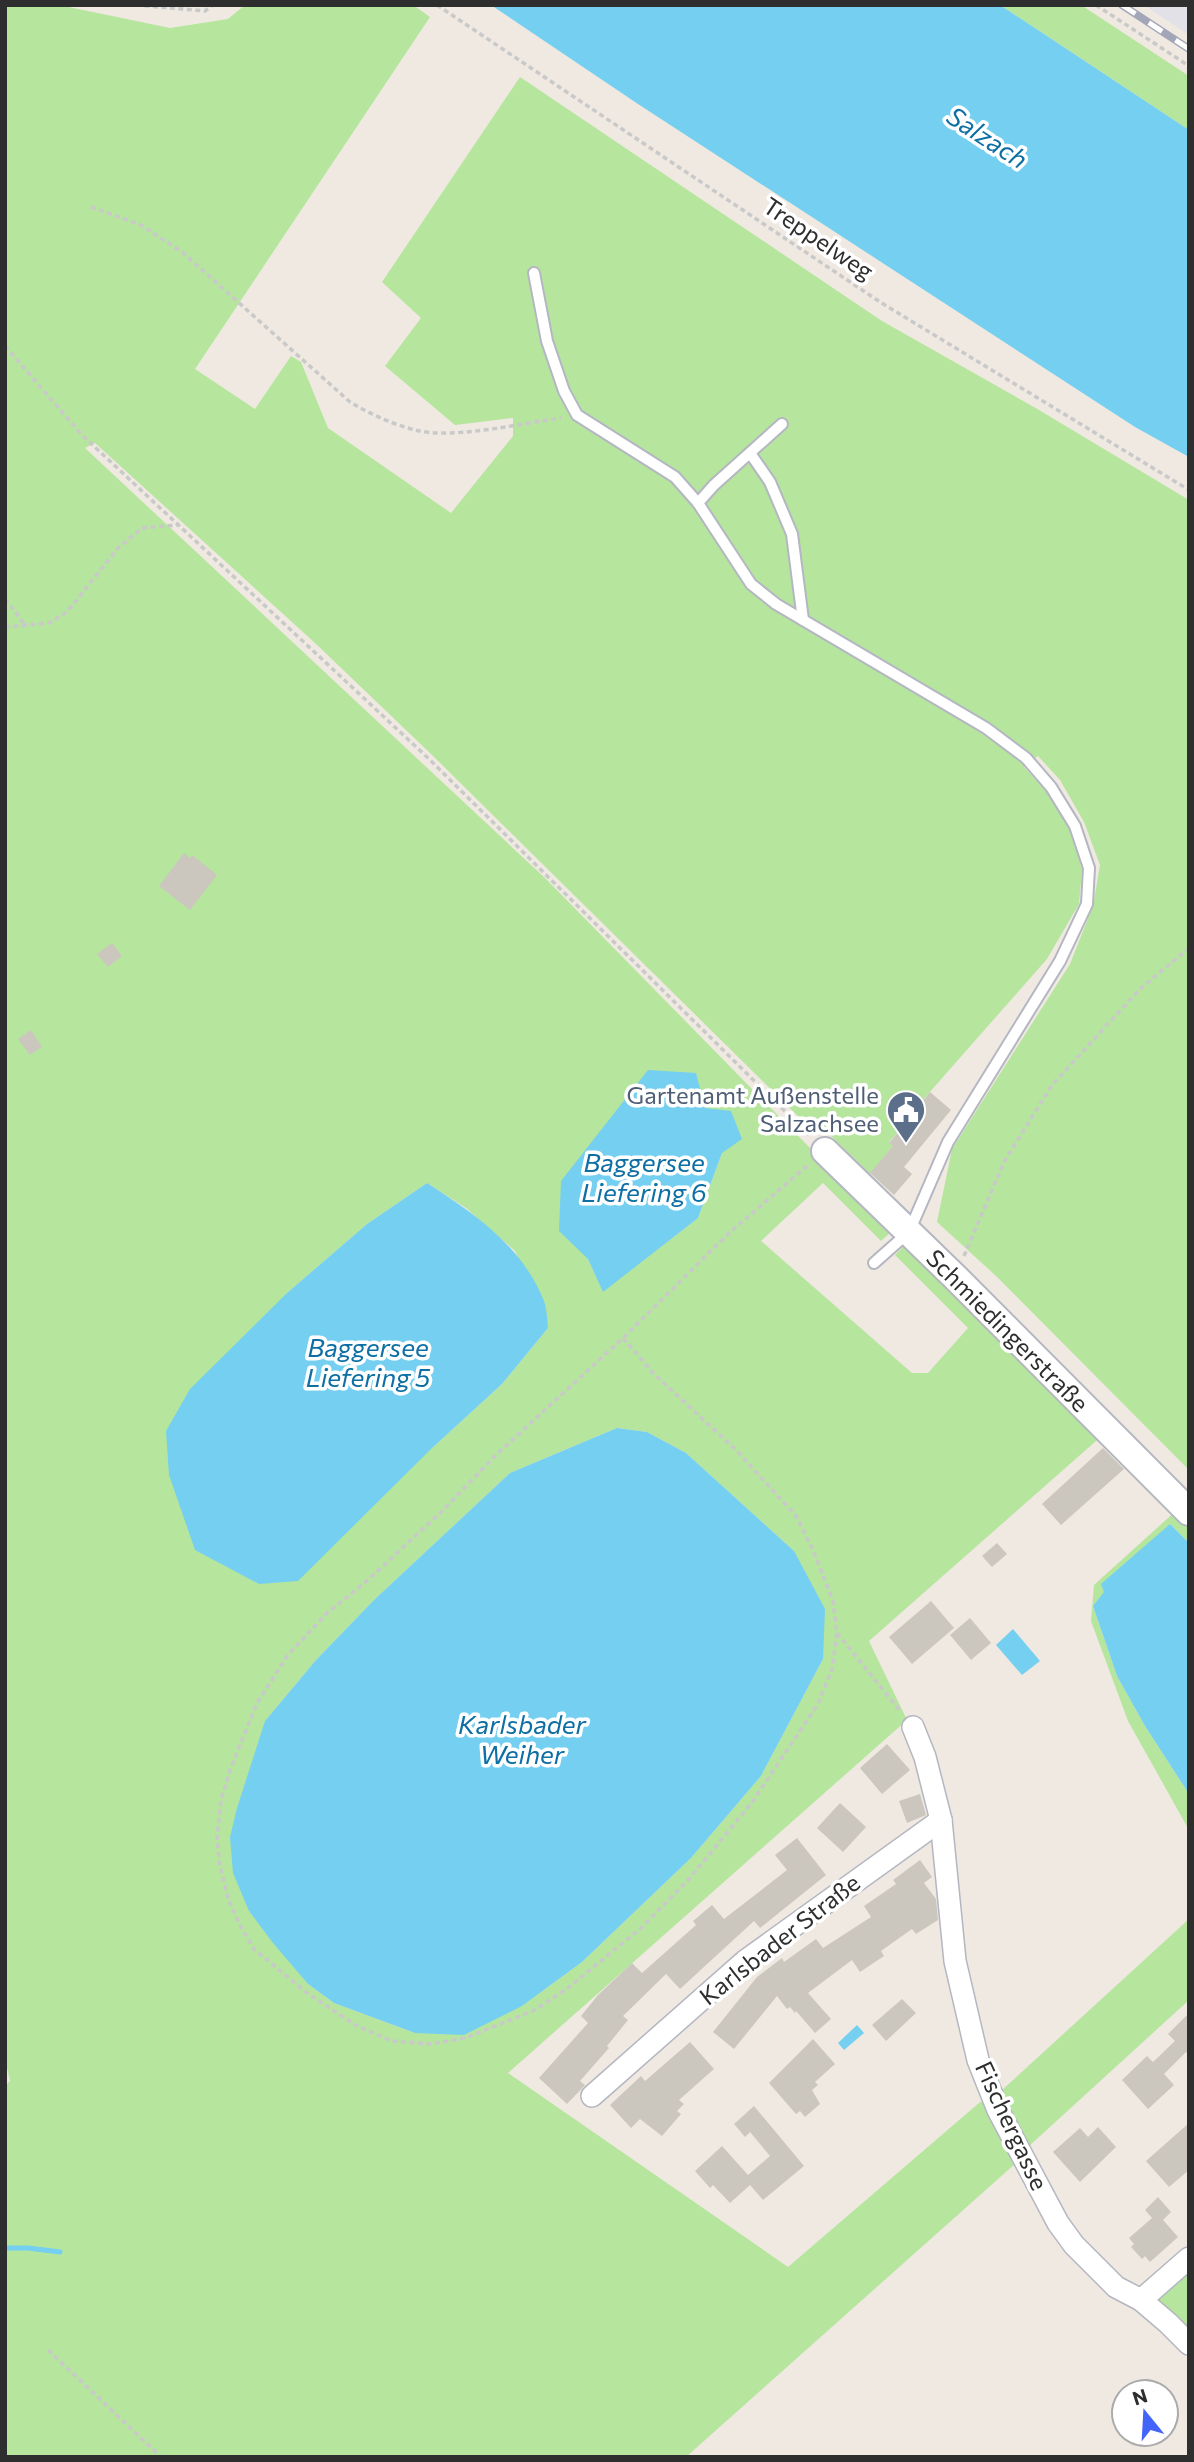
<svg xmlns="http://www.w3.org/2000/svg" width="1194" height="2462" font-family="Commissioner,sans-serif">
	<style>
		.industrial { fill: #e3e1e8 }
		.green { fill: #b6e59e; fill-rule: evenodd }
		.water { fill: #75cff0 }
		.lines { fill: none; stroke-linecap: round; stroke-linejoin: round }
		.stream { stroke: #75cff0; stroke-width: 5 }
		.building { fill: #cbc7bf }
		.service-casing { stroke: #b4b7c1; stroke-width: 14 }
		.minor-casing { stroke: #b4b7c1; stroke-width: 24 }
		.tertiary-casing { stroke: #b4b7c1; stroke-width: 30 }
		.path { stroke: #c9c9c9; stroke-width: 3.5; stroke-dasharray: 5 3.5; stroke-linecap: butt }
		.service { stroke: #fff; stroke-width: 10 }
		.minor { stroke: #fff; stroke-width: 21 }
		.tertiary { stroke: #fff; stroke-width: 26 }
		.rail-casing { stroke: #a3a6b8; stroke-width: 8 }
		.rail { stroke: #fff; stroke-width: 5; stroke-dasharray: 16; stroke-linecap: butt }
		.labels { text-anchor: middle; stroke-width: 7; stroke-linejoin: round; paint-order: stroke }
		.street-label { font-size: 24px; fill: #2e2e2e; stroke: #fff }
		.service-label { font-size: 24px; fill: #4e5e75; stroke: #fff; text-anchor: end }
		.water-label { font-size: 26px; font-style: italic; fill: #0d6fa3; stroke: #fff }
	</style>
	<rect width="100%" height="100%" fill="#efe9e1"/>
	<polygon class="industrial" points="1144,5 1189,5 1189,35"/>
	<g class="green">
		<path d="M5,5H59L170,28L228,19L245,5H413L430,17L195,369L255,409L291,356L301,362L328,428L451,513L513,436V418L455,425L385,366L421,318L382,282L520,77L882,321L1039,410L1189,500V1470L995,1275L937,1222L952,1149L1070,964L1093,906L1100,865L1084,822L1060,780L1038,756L1024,767L1046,791L1070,828L1082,870L1079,904L1047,959L921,1102L924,1105L900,1133L898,1132L889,1142L893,1146L870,1174L827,1132L800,1118L432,755L315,643L95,443L85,448L545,878L809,1147L894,1229L881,1241L823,1183L761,1241L912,1373H928L968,1328L895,1255L908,1242L1104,1434L869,1641L907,1720L508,2073L788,2267L979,2103L1001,2091L1189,1919V2000L1028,2147L1016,2163L686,2457H5V2086L10,2081L5,2059ZM648,1071L705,1108L722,1153L698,1218L603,1291L588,1259L612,1118ZM427,1183L466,1208L515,1251L548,1328L502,1384L431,1449L287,1293L367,1224ZM617,1428L647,1432L686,1453L794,1551L823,1659L761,1776L691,1858L582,1962L522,2006L415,2033L334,2003L308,1984L249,1911L265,1721L316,1660L374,1600L510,1473Z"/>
		<polygon points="1000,5 1081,5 1189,76 1189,130"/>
		<polygon points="1178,1509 1189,1520 1189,1543 1170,1524 1093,1606 1117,1676 1145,1726 1189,1794 1189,1830 1128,1721 1091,1621 1094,1585"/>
		<polygon points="1189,2265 1189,2338 1155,2301"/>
	</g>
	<g class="water">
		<polygon points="491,5 1000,5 1189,130 1189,457 1135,427 638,104"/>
		<polygon points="648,1070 696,1073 705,1108 731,1111 742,1139 722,1153 698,1218 603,1292 588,1259 559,1231 561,1181"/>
		<path d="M427,1183C475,1214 522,1246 544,1301C547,1309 547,1320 548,1328L502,1384L431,1449L298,1581L259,1584L195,1550L169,1475L166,1431L190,1389L287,1293L367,1224Z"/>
		<polygon points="617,1428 647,1432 686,1453 794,1551 825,1609 823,1659 761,1776 691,1858 582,1962 522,2006 464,2035 415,2033 334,2003 308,1984 273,1943 249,1911 233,1873 230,1837 237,1808 265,1721 316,1660 374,1600 510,1473"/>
		<polygon points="1170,1524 1189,1543 1189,1794 1145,1726 1117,1676 1093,1606 1104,1592 1101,1584"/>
		<polygon points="1013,1629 1040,1661 1022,1675 996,1645"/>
		<polygon points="857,2025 864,2033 844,2050 838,2043"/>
	</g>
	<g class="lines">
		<polyline class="stream" points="5,2248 28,2248 60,2252"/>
	</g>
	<g class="building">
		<polygon points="184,853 190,858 192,855 217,875 190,910 159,886"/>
		<polygon points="112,943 122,956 108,967 97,954"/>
		<polygon points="31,1030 42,1047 30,1055 18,1039"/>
		<polygon points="930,1092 951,1110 904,1167 912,1174 894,1195 870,1173 893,1146 889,1143 899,1131 900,1133 924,1105 921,1103"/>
		<polygon points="1103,1448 1124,1469 1061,1525 1042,1504"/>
		<polygon points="997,1543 1007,1554 992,1567 982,1556"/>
		<polygon points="931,1601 954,1628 912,1664 889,1637"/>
		<polygon points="970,1618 991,1643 971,1660 950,1635"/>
		<polygon points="887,1744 910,1770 882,1794 860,1768"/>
		<polygon points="920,1794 926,1815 907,1823 899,1801"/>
		<polygon points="840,1803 866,1827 843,1852 817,1828"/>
		<polygon points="797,1838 826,1875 760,1928 754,1921 680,1989 666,1974 623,2016 628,2020 607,2046 609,2048 580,2081 585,2085 567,2104 539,2078 588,2023 581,2016 598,1995 632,1963 642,1973 696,1925 693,1921 712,1905 724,1919 787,1870 775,1855"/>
		<polygon points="920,1860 932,1877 924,1883 936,1899 938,1920 916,1934 912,1929 881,1951 884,1956 860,1972 852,1960 808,1993 831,2019 815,2033 796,2011 795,2013 790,2007 787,2009 777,1996 734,2049 713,2032 757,1977 782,1958 784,1962 816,1939 823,1948 871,1917 864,1906 896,1884 893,1880"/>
		<polygon points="902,1999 916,2013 886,2041 872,2025"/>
		<polygon points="1189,2013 1189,2055 1186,2052 1164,2074 1174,2085 1148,2109 1122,2080 1147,2056 1153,2062 1175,2041 1168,2034"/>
		<polygon points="813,2039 835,2064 815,2082 818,2085 812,2090 820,2104 805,2117 800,2111 796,2114 769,2083"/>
		<polygon points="690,2042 714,2069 679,2100 684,2104 677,2111 681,2114 662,2136 640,2119 631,2128 610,2105 641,2076 645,2081"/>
		<polygon points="754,2106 804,2166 763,2200 750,2185 730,2203 713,2185 710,2188 695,2171 722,2146 748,2175 770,2156 750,2132 745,2137 734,2124"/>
		<polygon points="1189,2123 1189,2170 1169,2187 1146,2161"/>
		<polygon points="1098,2127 1116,2147 1080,2182 1053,2152 1080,2128 1088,2137"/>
		<polygon points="1158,2197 1171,2212 1163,2220 1178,2237 1150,2262 1145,2256 1142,2259 1131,2247 1134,2244 1129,2238 1152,2218 1145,2210"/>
	</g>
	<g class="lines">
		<g class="service-casing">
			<g id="service">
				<polyline points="534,273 547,341 564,391 577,415 675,477 698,503 751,584 776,604 986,728 1026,758 1051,787 1075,826 1089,868 1087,904 1060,961 948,1142 909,1232 874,1263"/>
				<polyline points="750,453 770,482 792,534 803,620"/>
				<polyline points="698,503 714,485 782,424"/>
			</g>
		</g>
		<g class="minor-casing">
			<g id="minor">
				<polyline points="913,1727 925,1757 941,1820 955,1961 978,2060 998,2110 1058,2223 1074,2245 1116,2287 1141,2300 1168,2323 1189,2344"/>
				<polyline points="592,2096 745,1961 941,1820"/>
				<polyline points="1141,2300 1189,2258"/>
			</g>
		</g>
		<g class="tertiary-casing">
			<polyline id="tertiary" points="825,1151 955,1277 1189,1512"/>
		</g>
		<g class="path">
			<polyline points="136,5 205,11 213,5"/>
			<polyline points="437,5 880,302 1189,490"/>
			<polyline points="1096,5 1189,66"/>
			<path d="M91,207L141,225L182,252L350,402C370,414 392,424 415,430C453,440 521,423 561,418"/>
			<polyline points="5,346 82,435 428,758 810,1136"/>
			<polyline points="5,599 26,626"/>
			<polyline points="5,627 49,623 67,612 118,548 142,528 177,525"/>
			<polyline points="964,1256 1004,1162 1052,1085 1140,989 1189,948"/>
			<polyline points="623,1338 653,1373 737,1451 796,1516 813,1550 833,1601 837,1633 832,1669 818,1704 753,1801 690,1878 641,1928 568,1988 535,2010 465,2038 431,2044 392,2041 357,2026 307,1993 254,1949 241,1927 229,1901 220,1867 217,1838 221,1800 230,1770 257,1703 288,1655 326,1614 368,1580 440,1513 497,1454 623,1338 728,1234 808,1165"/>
			<polyline points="837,1633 901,1712"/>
			<polyline points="48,2350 161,2457"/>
		</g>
		<use href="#service" class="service"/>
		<use href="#minor" class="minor"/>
		<use href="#tertiary" class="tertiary"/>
		<g class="rail-casing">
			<polyline id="rail" points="1122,5 1189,49"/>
		</g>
		<use href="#rail" class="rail"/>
	</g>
	<defs>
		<g id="civic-pin" transform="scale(2.0125)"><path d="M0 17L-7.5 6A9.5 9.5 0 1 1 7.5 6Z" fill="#5c6f8a" stroke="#fff"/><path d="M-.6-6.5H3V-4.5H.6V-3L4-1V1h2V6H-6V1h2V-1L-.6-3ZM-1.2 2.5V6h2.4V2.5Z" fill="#fff"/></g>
	</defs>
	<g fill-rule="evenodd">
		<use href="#civic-pin" x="906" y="1110"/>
	</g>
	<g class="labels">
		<g class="street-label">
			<text transform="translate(818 239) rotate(34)" y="8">Treppelweg</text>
			<text transform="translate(1007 1331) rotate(45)" y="8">Schmiedingerstraße</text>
			<text transform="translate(780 1940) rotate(-38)" y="8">Karlsbader Straße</text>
			<text transform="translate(1011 2126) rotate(65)" y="8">Fischergasse</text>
		</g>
		<g class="service-label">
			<text x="879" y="1104">Gartenamt Außenstelle<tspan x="879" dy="28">Salzachsee</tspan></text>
		</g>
		<g class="water-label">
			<text transform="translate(987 138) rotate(33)" y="9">Salzach</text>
			<text x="644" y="1172">Baggersee<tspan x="644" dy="30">Liefering 6</tspan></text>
			<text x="368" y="1357">Baggersee<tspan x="368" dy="30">Liefering 5</tspan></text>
			<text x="522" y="1734">Karlsbader<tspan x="522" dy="30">Weiher</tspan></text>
		</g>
	</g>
	<rect width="1194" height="2462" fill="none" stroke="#2e2e2e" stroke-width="14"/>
	<g transform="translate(1145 2413) rotate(342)"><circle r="33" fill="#ffffff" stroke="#ababab" stroke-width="2"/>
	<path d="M0-5L12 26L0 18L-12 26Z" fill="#4264fb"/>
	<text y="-10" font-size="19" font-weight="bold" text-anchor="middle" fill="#2e2e2e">N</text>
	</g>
</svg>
